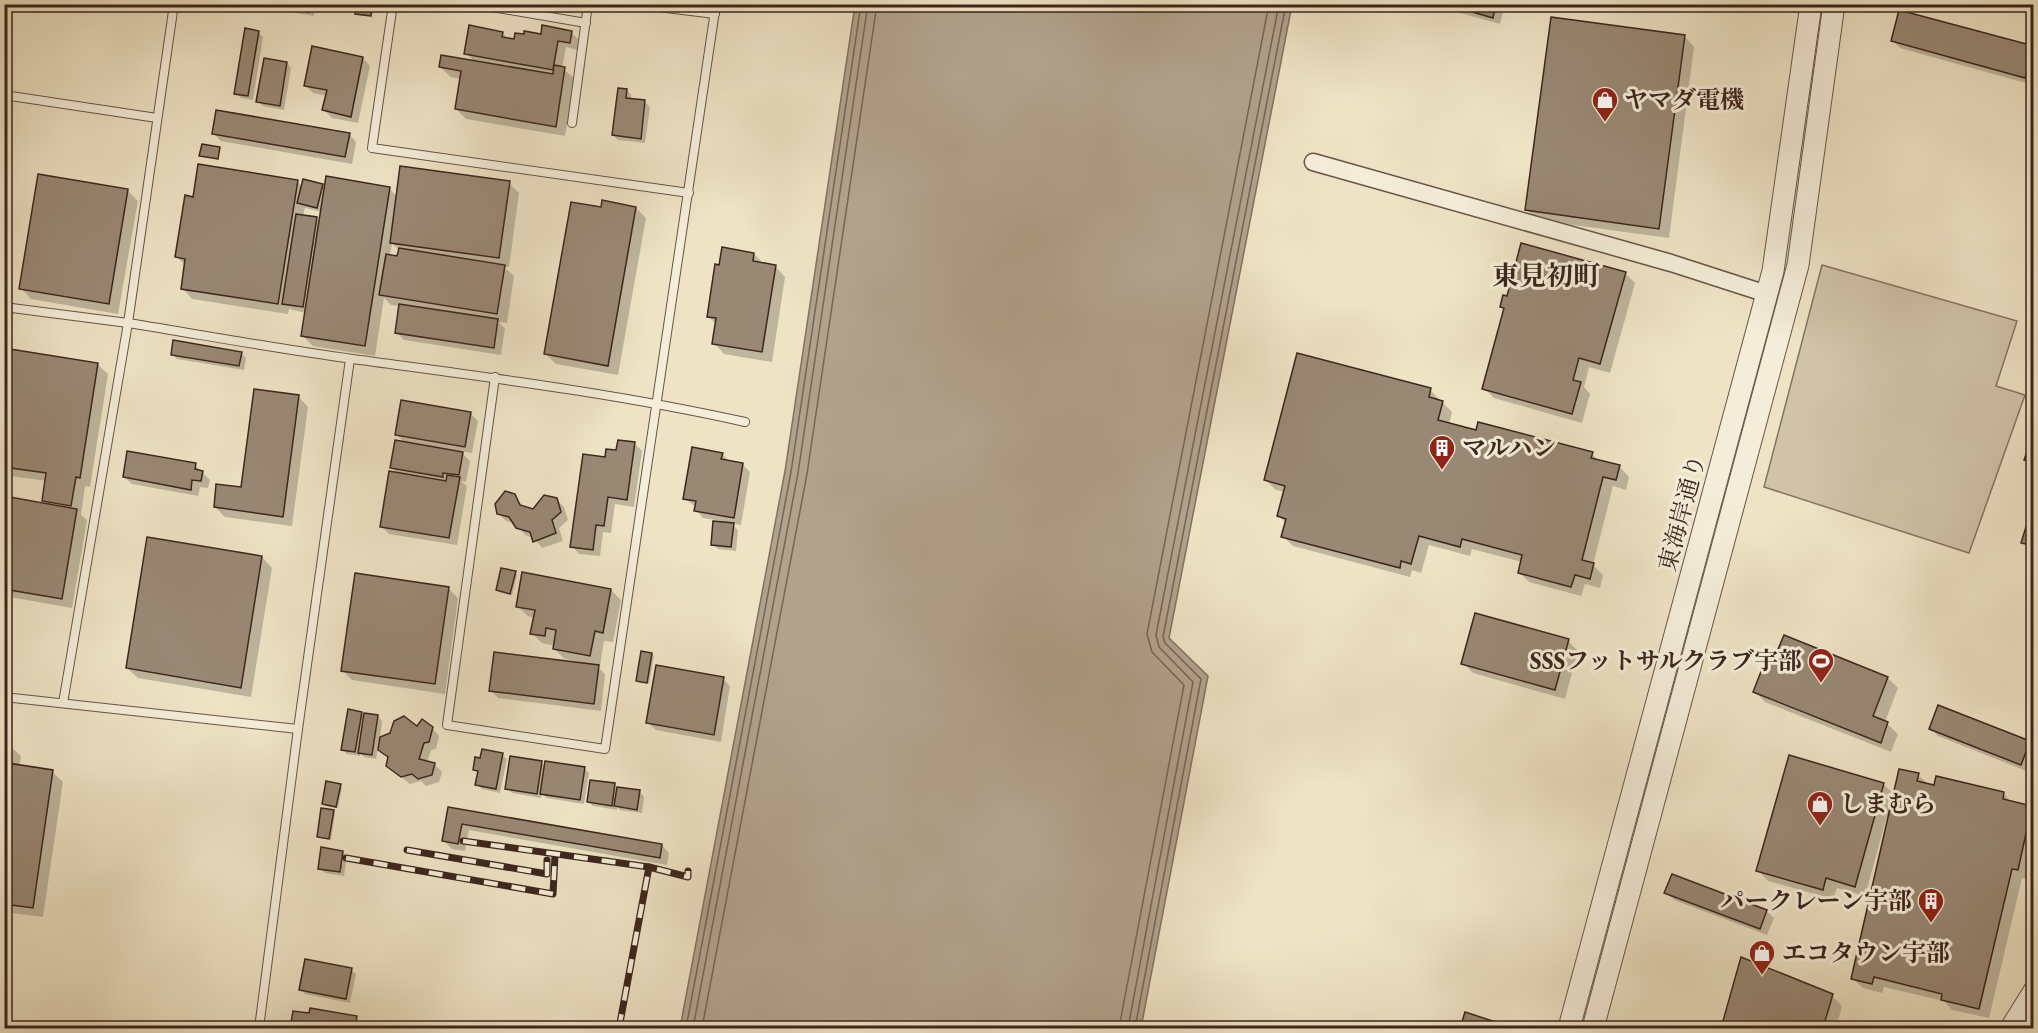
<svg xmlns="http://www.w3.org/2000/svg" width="2038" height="1033" font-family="'EB Garamond','Noto Serif JP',serif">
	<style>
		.green { fill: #d0c3a8; stroke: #867462; stroke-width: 1.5 }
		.water { fill: #b1a28c; stroke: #827060; stroke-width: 1.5 }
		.shadow { fill: #0003; fill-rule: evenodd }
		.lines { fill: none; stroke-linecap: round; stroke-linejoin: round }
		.shore { stroke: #766454; stroke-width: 1.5 }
		.building { fill: #998874; stroke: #3c251d; stroke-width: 1.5 }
		.service-casing { stroke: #685447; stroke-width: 10 }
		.minor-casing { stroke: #685447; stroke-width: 19 }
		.tertiary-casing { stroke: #685447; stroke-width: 23 }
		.service { stroke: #f4edd9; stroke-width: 8 }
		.minor { stroke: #f4edd9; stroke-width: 16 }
		.tertiary { stroke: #f4edd9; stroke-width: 21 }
		.rail-casing { stroke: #3c251d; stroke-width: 7 }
		.rail { stroke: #f4edd9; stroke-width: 4.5; stroke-dasharray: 14; stroke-linecap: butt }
		.labels { text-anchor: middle; stroke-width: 6; stroke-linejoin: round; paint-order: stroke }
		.poi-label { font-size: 24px; font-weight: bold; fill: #3c251d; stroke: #f4edd9; text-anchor: start }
		.street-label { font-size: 24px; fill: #3c251d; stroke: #f4edd9 }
		.quarter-label { font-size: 27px; font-weight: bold; fill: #3c251d; stroke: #f4edd9 }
	</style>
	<rect width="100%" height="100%" fill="#eee3c5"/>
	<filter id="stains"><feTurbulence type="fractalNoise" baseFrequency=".00333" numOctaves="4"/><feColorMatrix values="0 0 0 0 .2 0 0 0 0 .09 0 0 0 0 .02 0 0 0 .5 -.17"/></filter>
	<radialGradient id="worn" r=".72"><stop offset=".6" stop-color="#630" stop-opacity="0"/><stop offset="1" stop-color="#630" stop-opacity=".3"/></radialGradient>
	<polygon class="green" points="1822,265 2017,321 1996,386 2025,395 1969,553 1764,487"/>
	<polygon class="water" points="855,5 1292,5 1169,638 1208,676 1141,1028 680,1028 785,471"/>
	<g class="shadow">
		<polygon points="260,4 315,4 314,16 263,8"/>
		<polygon points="358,4 374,4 372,17 358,15"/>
		<polygon points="1428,4 1505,4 1500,24"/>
		<polygon points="258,32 263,37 253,100 241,98 236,93"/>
		<polygon points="571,32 579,40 577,50 566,47 562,68 575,79 565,136 466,119 456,109 461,79 451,77 440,67 475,62 466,53 502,33 509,40"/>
		<polygon points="1684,36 1694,47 1669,238 1537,220 1527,210"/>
		<polygon points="1893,41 2033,48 2033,85 1900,48"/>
		<polygon points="363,58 370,66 358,123 332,118 324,110 327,96 313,93 305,85"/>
		<polygon points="287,63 291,68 284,110 263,106 258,101"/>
		<polygon points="627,90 631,95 631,100 645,102 650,107 645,143 618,140 613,135"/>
		<polygon points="214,134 349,134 356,142 352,164 221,141"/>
		<polygon points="219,148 219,160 201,155"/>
		<path d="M297,181L302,187L322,185L325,189L389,188L397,197L509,183L519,193L509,267H504L514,276L507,323L498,322L505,328L501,355L404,340L396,332L400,306L391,305L384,298L375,356L313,346L303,336L306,313L289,309L288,314L192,299L182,288L186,266L177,257L195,198ZM305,208L322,212L320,222L317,219L303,216ZM392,243L400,251L399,257L390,256Z"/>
		<polygon points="127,190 138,201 118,314 31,299 21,288"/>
		<polygon points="636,208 646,218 618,375 556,364 546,354 602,209"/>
		<polygon points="754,254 765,265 775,266 785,277 772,362 724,354 714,343 717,325 708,316 720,267"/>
		<polygon points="1625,273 1635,283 1610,373 1589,367 1584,387 1590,394 1582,423 1494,398 1484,388 1505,310 1502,307"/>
		<polygon points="241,353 246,358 244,370 177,359 172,354"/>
		<polygon points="97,364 108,374 90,487 85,486 81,515 87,520 72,608 4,596 4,497 43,503 47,481 4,475 4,396"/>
		<polygon points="1430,390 1452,412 1449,424 1592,454 1600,462 1619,466 1629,477 1626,490 1613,486 1593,565 1603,575 1600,588 1585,584 1581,596 1529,582 1519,572 1522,562 1472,549 1470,556 1429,545 1421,573 1412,570 1410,577 1293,546 1283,536 1286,523 1279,516 1285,492 1276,490 1265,480"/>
		<polygon points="298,396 308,407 292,526 225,517 215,507 242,489"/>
		<polygon points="470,413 478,421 472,453 460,451 470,461 466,482 461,481 467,486 457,545 389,534 381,526 399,475 392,468 406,444 396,434"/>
		<polygon points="634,443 642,451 634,507 615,504 611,533 603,532 600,556 579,554 572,546 606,459"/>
		<polygon points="722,454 730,462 742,464 750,472 741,525 731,523 738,530 736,551 718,549 713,544 722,521 703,518 696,510 696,507 685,499"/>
		<polygon points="195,465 210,480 208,488 200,487 198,496 132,484 124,477"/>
		<polygon points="514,495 524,508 533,510 556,499 564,507 568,520 559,528 563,541 542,548 534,538 525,535 514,523 506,521 498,513"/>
		<polygon points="2034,506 2034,551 2023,542"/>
		<polygon points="262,557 272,568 251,697 138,678 127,668"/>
		<polygon points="515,573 517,575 512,595 499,592 497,590"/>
		<polygon points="448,588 458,598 445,694 352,680 342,670"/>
		<polygon points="611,590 621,600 613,642 604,641 600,666 596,665 605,674 601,711 498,698 491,690 580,664 580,662 565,659 554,649 555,646 542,643 532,633 535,618 528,616 517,606"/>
		<polygon points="1568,641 1578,651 1565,699 1473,673 1463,663"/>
		<polygon points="652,654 654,656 649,684 639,683 637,681"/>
		<polygon points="1888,678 1898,688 1885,722 1898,734 1891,752 1765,702 1755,692"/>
		<polygon points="723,679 730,686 721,742 656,730 648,723"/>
		<polygon points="361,713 365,717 378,716 382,721 380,739 417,728 432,728 439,736 436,749 431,750 427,762 434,764 442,772 439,782 426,786 421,781 410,784 388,766 390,759 378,748 376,759 364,757 360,753 360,756 347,754 342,749"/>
		<polygon points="1931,728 2029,743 2034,747 2034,759 2029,772 1938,736"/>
		<polygon points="4,745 10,746 21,756 19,767 52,772 63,782 43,917 4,912"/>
		<polygon points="502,755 507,759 500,793 482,789 477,785 479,774 474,769 481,759"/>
		<polygon points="541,762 546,767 584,768 589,773 584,804 547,798 542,794 541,798 512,793 507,788"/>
		<polygon points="1918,775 1929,785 2004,794 2012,803 2034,809 2034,853 2027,879 2022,878 1989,1018 1952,1010 1944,1001 1884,987 1882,993 1863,988 1852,978 1890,817 1887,816 1865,896 1837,888 1833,899 1768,881 1758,870 1883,784 1895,795"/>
		<polygon points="615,785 618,788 640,792 644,797 642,813 620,810 617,807 617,810 593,806 588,801"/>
		<polygon points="340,786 342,788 338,808 325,806 323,804"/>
		<polygon points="450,808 662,845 669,853 667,865 469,830 465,851 452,849 444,841"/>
		<polygon points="333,811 335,813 331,840 321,838 319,836"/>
		<polygon points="342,852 347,857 344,876 325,873 320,868"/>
		<polygon points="1666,892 1766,911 1774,918 1767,935 1674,900"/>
		<polygon points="1742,959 1832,996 1842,1006 1836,1028 1722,1028"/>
		<polygon points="351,970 356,974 350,1003 305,994 300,989"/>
		<polygon points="294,1012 356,1018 364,1025 363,1028 292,1028"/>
		<polygon points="1466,1014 1507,1027 1509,1028 1461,1028"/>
	</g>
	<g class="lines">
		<g class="shore">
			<polyline points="686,1028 791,472 861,4"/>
			<polyline points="693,1028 798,473 868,4"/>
			<polyline points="702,1028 807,474 877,4"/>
			<polyline points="1119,1028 1184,685 1152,652 1147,634 1269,4"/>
			<polyline points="1128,1028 1193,682 1159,647 1156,635 1279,4"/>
			<polyline points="1135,1028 1201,679 1165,643 1163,637 1286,4"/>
		</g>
	</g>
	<g class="building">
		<polygon points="264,4 310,4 309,12"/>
		<polygon points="356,4 372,4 371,16 355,14"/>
		<polygon points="1445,4 1496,4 1493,18"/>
		<polygon points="1899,10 2034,46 2025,78 1891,41"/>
		<polygon points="1551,17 1685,35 1659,229 1525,210"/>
		<polygon points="469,25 503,32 502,37 514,39 515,33 524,34 524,31 541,34 542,25 572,31 570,43 558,41 553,70 464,54"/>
		<polygon points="245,28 259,31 248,96 234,94"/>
		<polygon points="312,46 363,57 351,117 322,110 327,90 304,86"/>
		<polygon points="441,55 553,74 554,65 565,67 556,127 455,109 461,71 439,67"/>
		<polygon points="264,58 287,62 280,106 256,102"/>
		<polygon points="618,88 627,89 626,98 645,100 641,139 612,135"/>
		<polygon points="216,110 350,133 345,157 212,134"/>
		<polygon points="202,144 220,147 218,159 199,156"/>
		<polygon points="198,164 298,180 278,304 181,289 185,259 175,257 185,195 193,197"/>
		<polygon points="400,166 510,181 499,258 390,243"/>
		<polygon points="38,174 128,189 109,304 19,289"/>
		<polygon points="326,176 390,187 365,346 301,336"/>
		<polygon points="303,179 323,184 317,208 297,203"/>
		<polygon points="602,200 636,207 608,366 544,354 571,202 601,207"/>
		<polygon points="296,214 317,217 303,307 282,304"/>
		<polygon points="1521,243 1626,272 1600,364 1579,358 1573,380 1581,382 1572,414 1482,389 1504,308 1500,307 1503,295 1507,296"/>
		<polygon points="722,247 754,253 753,261 776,265 762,352 712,344 716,318 707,317 715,264 719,265"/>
		<polygon points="399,248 505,265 497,314 379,295 386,254 397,256"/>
		<polygon points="399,304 498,319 494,348 395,333"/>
		<polygon points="173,340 242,352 239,366 171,355"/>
		<polygon points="10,349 98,363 80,478 76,477 71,506 42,501 46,473 4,467 4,386"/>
		<polygon points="1297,353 1431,388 1429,397 1443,401 1438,420 1476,430 1478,422 1593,452 1591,458 1620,465 1616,480 1603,477 1582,560 1594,563 1590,579 1575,575 1571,587 1518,573 1522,555 1462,539 1460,547 1419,536 1411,564 1401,561 1400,568 1281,537 1286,519 1277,516 1285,486 1264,480"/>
		<polygon points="254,389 299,395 283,517 214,507 216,484 241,487"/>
		<polygon points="401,400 471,412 465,447 395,435"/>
		<polygon points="2032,438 2034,439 2034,463 2024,460"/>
		<polygon points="395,440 463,452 459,475 443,473 443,477 390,468"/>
		<polygon points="618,440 635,442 627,500 608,497 604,526 596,525 593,550 570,547 583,454 605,457 606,449 616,450"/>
		<polygon points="692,447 723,453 721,459 743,463 734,518 694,511 696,501 683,499"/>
		<polygon points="127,451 196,463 195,469 203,471 201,481 192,480 191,490 123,477"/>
		<polygon points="389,471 446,481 447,475 460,477 449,538 380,527"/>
		<polygon points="505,491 515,494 520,505 533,509 544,495 557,498 561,512 552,520 556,533 533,542 530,532 516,528 509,517 497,514 495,504"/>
		<polygon points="4,496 77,509 62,599 4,589"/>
		<polygon points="2034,501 2034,546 2021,543"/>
		<polygon points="713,521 734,523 731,547 711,545"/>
		<polygon points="147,537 262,556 241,688 126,668"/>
		<polygon points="501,568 516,571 510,594 496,590"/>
		<polygon points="522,572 611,589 603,633 595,631 590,656 553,649 556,630 546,628 545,636 530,634 535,610 516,607"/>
		<polygon points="355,573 449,587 435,684 341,671"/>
		<polygon points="1475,613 1569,639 1555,690 1461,664"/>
		<polygon points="1784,635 1888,677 1873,716 1888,722 1881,743 1753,692 1769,651 1776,654"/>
		<polygon points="641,651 652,653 647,683 636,681"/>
		<polygon points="494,652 599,665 594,704 489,691"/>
		<polygon points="656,665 724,677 714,735 646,723"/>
		<polygon points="1938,705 2030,741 2021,765 1929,729"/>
		<polygon points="348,709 362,712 355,752 341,750"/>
		<polygon points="364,713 378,715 372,755 358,753"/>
		<polygon points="404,716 417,726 422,719 433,727 429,742 424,743 419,759 435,763 432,775 418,779 412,774 401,777 386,766 388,757 378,750 380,737 390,733 394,721"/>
		<polygon points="4,743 11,744 8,763 53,770 33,908 4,904"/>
		<polygon points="482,749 503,753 496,789 475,785 478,771 473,770 475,757 480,758"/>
		<polygon points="1789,755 1884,783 1855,887 1826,878 1823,890 1756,871"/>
		<polygon points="510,756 542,761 537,794 505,789"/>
		<polygon points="545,761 585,767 580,800 540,794"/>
		<polygon points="1899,769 1919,773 1917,781 1934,785 1936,776 2004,792 2003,799 2032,806 2018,870 2012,869 1979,1009 1941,1000 1942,994 1874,977 1872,984 1851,979"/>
		<polygon points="590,780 615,783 612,806 587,802"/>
		<polygon points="326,781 341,784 336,807 322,804"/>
		<polygon points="617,787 640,790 637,810 614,806"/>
		<polygon points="448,807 662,844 660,858 462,824 458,844 442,841"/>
		<polygon points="321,808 334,810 329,839 317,837"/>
		<polygon points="321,847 343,851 340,872 318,869"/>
		<polygon points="1672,874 1767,910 1760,929 1664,893"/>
		<polygon points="1741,957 1833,994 1823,1028 1721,1028"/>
		<polygon points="305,959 352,968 346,999 299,990"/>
		<polygon points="310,1008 357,1016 355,1028 290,1028 293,1011 309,1013"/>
		<polygon points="1465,1012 1508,1026 1507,1028 1460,1028"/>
	</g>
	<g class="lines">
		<g class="service-casing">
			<g id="service">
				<polyline points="393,4 372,148 689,193"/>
				<polyline points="474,4 586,23"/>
				<polyline points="634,4 715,14"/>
				<polyline points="4,95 157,118"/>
				<polyline points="572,123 588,4"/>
				<polyline points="4,307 128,323 174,4"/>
				<polyline points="495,377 447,725 605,749 716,4"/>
				<polyline points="4,697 298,729"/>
				<path d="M63,703L128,323C203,335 278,349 353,359C484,377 615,393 745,422"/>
				<polyline points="259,1028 298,729 350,359"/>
			</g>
		</g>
		<g class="minor-casing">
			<polyline id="minor" points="1313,162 1671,263 1767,294"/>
		</g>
		<g class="tertiary-casing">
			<g id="tertiary">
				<polyline points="1569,1028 1773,271 1811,4"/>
				<polyline points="1593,1028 1798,265 1834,4"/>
				<polyline points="2011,1028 2034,991"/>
			</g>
		</g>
		<use href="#service" class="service"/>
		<use href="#minor" class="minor"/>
		<use href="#tertiary" class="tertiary"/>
		<g class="rail-casing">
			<g id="rail">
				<polyline points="463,841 649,867 688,877 688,871"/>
				<polyline points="407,850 547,874 547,860"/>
				<polyline points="346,858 553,894 555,855"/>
				<polyline points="619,1028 649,867"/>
			</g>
		</g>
		<use href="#rail" class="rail"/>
	</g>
	<defs>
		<g id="shop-pin" transform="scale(1.35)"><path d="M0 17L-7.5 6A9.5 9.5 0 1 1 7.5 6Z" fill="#8f2418" stroke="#f4edd9"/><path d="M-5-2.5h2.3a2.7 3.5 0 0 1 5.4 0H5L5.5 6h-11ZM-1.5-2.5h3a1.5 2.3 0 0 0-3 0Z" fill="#fff"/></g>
		<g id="building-pin" transform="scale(1.35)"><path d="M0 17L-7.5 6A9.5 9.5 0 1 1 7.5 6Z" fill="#8f2418" stroke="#f4edd9"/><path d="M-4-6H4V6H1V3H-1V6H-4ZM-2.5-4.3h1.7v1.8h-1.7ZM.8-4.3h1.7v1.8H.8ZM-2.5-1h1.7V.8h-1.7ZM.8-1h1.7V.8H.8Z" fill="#fff"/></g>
		<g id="stadium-pin" transform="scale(1.35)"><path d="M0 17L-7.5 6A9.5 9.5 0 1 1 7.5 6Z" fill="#8f2418" stroke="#f4edd9"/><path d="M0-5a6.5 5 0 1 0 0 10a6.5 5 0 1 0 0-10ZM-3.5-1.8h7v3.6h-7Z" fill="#fff"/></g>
	</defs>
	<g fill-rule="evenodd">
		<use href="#shop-pin" x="1605" y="100"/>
		<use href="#building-pin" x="1442" y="448"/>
		<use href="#stadium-pin" x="1821" y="661"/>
		<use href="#shop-pin" x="1820" y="804"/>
		<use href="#building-pin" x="1931" y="901"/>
		<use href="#shop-pin" x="1762" y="953"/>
	</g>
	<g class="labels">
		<g class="poi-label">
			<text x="1624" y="108">ヤマダ電機</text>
			<text x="1462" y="456">マルハン</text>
			<text x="1802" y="669" text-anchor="end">SSSフットサルクラブ宇部</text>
			<text x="1840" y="812">しまむら</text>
			<text x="1912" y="909" text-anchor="end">パークレーン宇部</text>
			<text x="1782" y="961">エコタウン宇部</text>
		</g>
		<g class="street-label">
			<text transform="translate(1682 513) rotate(-75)" y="8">東海岸通り</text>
		</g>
		<g class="quarter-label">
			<text x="1546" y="285">東見初町</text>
		</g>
	</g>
	<rect width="2038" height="1033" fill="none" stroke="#eee3c5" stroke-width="24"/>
	<rect x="6" y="6" width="2026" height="1021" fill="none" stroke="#3c251d" stroke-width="3"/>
	<rect x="12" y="12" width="2014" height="1009" fill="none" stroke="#3c251d" stroke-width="1.5"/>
	<rect width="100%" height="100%" filter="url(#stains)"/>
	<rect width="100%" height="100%" fill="url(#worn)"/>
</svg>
